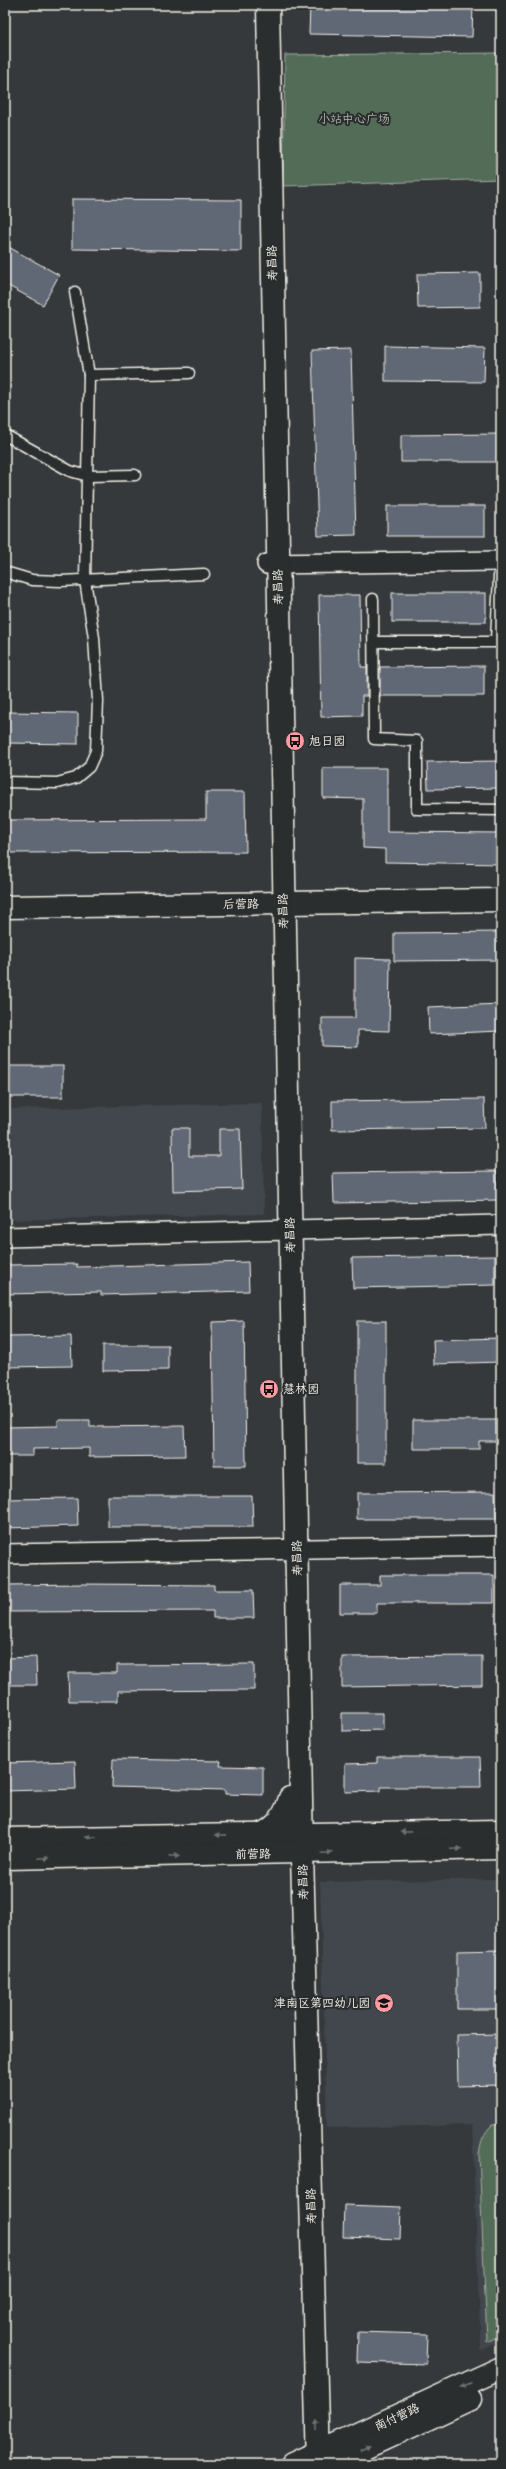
<svg xmlns="http://www.w3.org/2000/svg" width="506" height="2469" font-family="Kalam,'LXGW WenKai TC',sans-serif">
	<style>
		.built { fill: #42474d }
		.green { fill: #536c59; stroke: #a4aea0 }
		.building { fill: #616876; stroke: #f4f1e8 }
		.lines { fill: none; stroke-linecap: round; stroke-linejoin: round }
		.service-casing { stroke: #f4f1e8; stroke-width: 13 }
		.minor-casing { stroke: #f4f1e8; stroke-width: 22 }
		.tertiary-casing { stroke: #f4f1e8; stroke-width: 25 }
		.service { stroke: #2a2d2e; stroke-width: 10 }
		.minor { stroke: #2a2d2e; stroke-width: 19 }
		.tertiary { stroke: #2a2d2e; stroke-width: 22 }
		.oneway { fill: #71726f }
		.labels { text-anchor: middle; stroke-width: 4; stroke-linejoin: round; paint-order: stroke }
		.park-label { font-size: 12px; fill: #acb5a8; stroke: #2a2d2e }
		.street-label { font-size: 12px; fill: #f4f1e8; stroke: #2a2d2e }
		.poi-label { font-size: 12px; fill: #f4f1e8; stroke: #2a2d2e; text-anchor: start }
	</style>
	<rect width="100%" height="100%" fill="#35393c"/>
	<filter id="ink" filterUnits="userSpaceOnUse"><feTurbulence type="fractalNoise" baseFrequency=".025" numOctaves="2"/><feDisplacementMap in="SourceGraphic" scale="8" xChannelSelector="R" yChannelSelector="G"/><feConvolveMatrix kernelMatrix="1 2 1 2 8 2 1 2 1" color-interpolation-filters="sRGB"/></filter>
	<g filter="url(#ink)">
		<g class="built">
			<polygon points="262,1103 264,1214 5,1220 5,1109"/>
			<polygon points="501,1879 501,2341 481,2351 472,2125 327,2128 320,1882"/>
		</g>
		<g class="green">
			<polygon points="501,53 501,179 283,186 285,55"/>
			<path d="M501,2124V2335L487,2342L479,2154C481,2141 483,2134 492,2125Z"/>
		</g>
		<g class="building">
			<polygon points="310,5 473,5 472,37 309,34"/>
			<polygon points="72,199 241,200 241,251 72,249"/>
			<polygon points="5,245 59,275 43,305 5,284"/>
			<polygon points="480,273 480,307 418,308 417,274"/>
			<polygon points="385,346 485,348 484,382 385,381"/>
			<polygon points="351,350 356,535 318,536 312,351"/>
			<polygon points="501,434 501,462 401,462 401,435"/>
			<rect x="387" y="506" width="98" height="30"/>
			<rect x="392" y="593" width="94" height="29"/>
			<polygon points="319,595 360,595 361,667 367,667 367,696 362,696 362,716 321,717"/>
			<polygon points="484,666 484,696 380,696 380,667"/>
			<polygon points="5,712 78,713 78,744 7,743"/>
			<polygon points="501,761 501,788 428,789 427,762"/>
			<polygon points="323,768 387,768 387,832 501,833 501,864 385,862 385,849 363,848 363,799 323,798"/>
			<polygon points="206,792 245,792 246,852 5,853 5,820 206,819"/>
			<polygon points="501,932 501,960 394,961 394,933"/>
			<polygon points="355,958 390,959 389,1031 358,1030 358,1047 322,1046 322,1018 355,1018"/>
			<polygon points="501,1004 501,1031 429,1034 428,1007"/>
			<rect x="5" y="1066" width="58" height="31"/>
			<polygon points="484,1099 485,1128 332,1130 332,1101"/>
			<polygon points="172,1128 189,1128 189,1156 219,1156 219,1129 240,1129 242,1189 173,1191"/>
			<polygon points="497,1171 498,1200 334,1203 333,1173"/>
			<polygon points="495,1256 495,1285 353,1288 352,1258"/>
			<polygon points="248,1262 249,1291 101,1295 101,1292 5,1294 5,1265 77,1264 77,1267"/>
			<polygon points="244,1321 246,1466 214,1466 212,1322"/>
			<rect x="357" y="1321" width="29" height="142"/>
			<polygon points="71,1336 72,1366 5,1367 5,1337"/>
			<polygon points="500,1338 500,1362 434,1364 433,1340"/>
			<polygon points="103,1345 168,1345 168,1370 103,1371"/>
			<polygon points="58,1420 90,1420 90,1427 184,1426 185,1456 89,1457 89,1448 33,1449 33,1456 5,1456 5,1427 58,1426"/>
			<polygon points="413,1420 501,1420 501,1441 479,1441 479,1449 413,1449"/>
			<polygon points="495,1492 496,1519 357,1519 357,1493"/>
			<polygon points="108,1496 252,1496 253,1527 108,1527"/>
			<polygon points="77,1498 78,1526 5,1528 5,1499"/>
			<polygon points="380,1575 494,1575 494,1603 377,1603 377,1613 340,1613 340,1585 380,1585"/>
			<polygon points="83,1584 214,1585 214,1590 253,1590 254,1618 213,1618 213,1611 5,1612 5,1585"/>
			<polygon points="482,1656 482,1685 342,1687 342,1657"/>
			<polygon points="36,1657 37,1685 5,1685 5,1658"/>
			<polygon points="254,1664 254,1690 118,1691 118,1701 69,1701 68,1673 117,1673 117,1665"/>
			<polygon points="342,1713 383,1713 383,1730 342,1731"/>
			<polygon points="377,1757 480,1757 481,1787 381,1787 381,1791 345,1792 345,1764 377,1763"/>
			<polygon points="113,1759 221,1761 220,1766 263,1767 263,1795 225,1794 225,1790 112,1787"/>
			<polygon points="75,1761 76,1789 5,1791 5,1763"/>
			<polygon points="501,1950 501,2009 457,2009 457,1951"/>
			<polygon points="501,2034 501,2085 458,2086 457,2035"/>
			<polygon points="344,2205 401,2207 400,2239 343,2237"/>
			<polygon points="358,2332 427,2334 426,2364 357,2362"/>
		</g>
		<g class="lines">
			<g class="service-casing">
				<g id="service">
					<polyline points="89,375 189,373"/>
					<polyline points="5,435 70,471 88,476 135,475"/>
					<polyline points="5,572 32,580 61,581 204,574"/>
					<polyline points="373,599 374,739 417,741 417,809 501,810"/>
					<polyline points="496,641 499,576"/>
					<polyline points="374,642 501,642"/>
					<polyline points="5,782 57,783 76,778 89,767 96,751 98,701 94,638 85,580 89,375 75,292"/>
				</g>
			</g>
			<g class="minor-casing">
				<g id="minor">
					<polyline points="267,564 501,561"/>
					<polyline points="5,1237 501,1225"/>
					<polyline points="5,1554 501,1546"/>
				</g>
			</g>
			<g class="tertiary-casing">
				<g id="tertiary">
					<polyline points="268,5 302,1854 318,2464"/>
					<polyline points="5,907 501,900"/>
					<path d="M260,1835C277,1827 285,1816 290,1798"/>
					<polyline points="5,1839 501,1831"/>
					<polyline points="5,1858 501,1848"/>
					<polyline points="292,2464 501,2368"/>
					<polyline points="330,2464 470,2399"/>
				</g>
			</g>
			<use href="#service" class="service"/>
			<use href="#minor" class="minor"/>
			<use href="#tertiary" class="tertiary"/>
		</g>
		<defs><path id="oneway-solid" d="M-6-.8H1V-3.2L6.5 0L1 3.2V.8H-6Z"/></defs>
		<g class="oneway">
			<use href="#oneway-solid" transform="translate(406 1832) rotate(179)"/>
			<use href="#oneway-solid" transform="translate(221 1835) rotate(179)"/>
			<use href="#oneway-solid" transform="translate(91 1837) rotate(179)"/>
			<use href="#oneway-solid" transform="translate(456 1849) rotate(-2)"/>
			<use href="#oneway-solid" transform="translate(327 1853) rotate(-2)"/>
			<use href="#oneway-solid" transform="translate(174 1856) rotate(-1)"/>
			<use href="#oneway-solid" transform="translate(44 1858) rotate(-1)"/>
			<use href="#oneway-solid" transform="translate(466 2385) rotate(155)"/>
			<use href="#oneway-solid" transform="translate(317 2425) rotate(-91)"/>
			<use href="#oneway-solid" transform="translate(366 2448) rotate(-24)"/>
		</g>
	</g>
	<defs>
		<g id="bus-disc" transform="scale(1)"><circle r="9.5" fill="#ff9aa2" stroke="#2a2d2e"/><path d="M-5-6H5V4H4V6H2V4H-2V6H-4V4H-5ZM-3.5-4V0h7V-4ZM-3.5 1.2v1.5H-2V1.2ZM2 1.2v1.5H3.5V1.2Z" fill="#111"/></g>
		<g id="school-disc" transform="scale(1)"><circle r="9.5" fill="#ff9aa2" stroke="#2a2d2e"/><path d="M0-5L7-2L0 1L-7-2ZM-4 1L0 2.5L4 1V4Q0 6-4 4Z" fill="#111"/></g>
	</defs>
	<g fill-rule="evenodd">
		<use href="#bus-disc" x="295" y="741"/>
		<use href="#bus-disc" x="269" y="1389"/>
		<use href="#school-disc" x="384" y="2003"/>
	</g>
	<g class="labels">
		<g class="park-label">
			<text x="354" y="123">小站中心广场</text>
		</g>
		<g class="street-label">
			<text transform="translate(272 263) rotate(-91)" y="4">寿昌路</text>
			<text transform="translate(278 587) rotate(-91)" y="4">寿昌路</text>
			<text transform="translate(241 904) rotate(-1)" y="4">后营路</text>
			<text transform="translate(283 911) rotate(-91)" y="4">寿昌路</text>
			<text transform="translate(290 1235) rotate(-91)" y="4">寿昌路</text>
			<text transform="translate(297 1558) rotate(-91)" y="4">寿昌路</text>
			<text transform="translate(253 1854) rotate(-1)" y="4">前营路</text>
			<text transform="translate(303 1882) rotate(-91)" y="4">寿昌路</text>
			<text transform="translate(311 2206) rotate(-91)" y="4">寿昌路</text>
			<text transform="translate(397 2417) rotate(-25)" y="4">南付营路</text>
		</g>
		<g class="poi-label">
			<text x="309" y="745">旭日园</text>
			<text x="283" y="1393">慧林园</text>
			<text x="370" y="2007" text-anchor="end">津南区第四幼儿园</text>
		</g>
	</g>
	<rect width="506" height="2469" fill="none" stroke="#2a2d2e" stroke-width="20"/>
	<rect x="10" y="10" width="486" height="2449" fill="none" stroke="#f4f1e8" stroke-width="1.5" filter="url(#ink)"/>
</svg>
